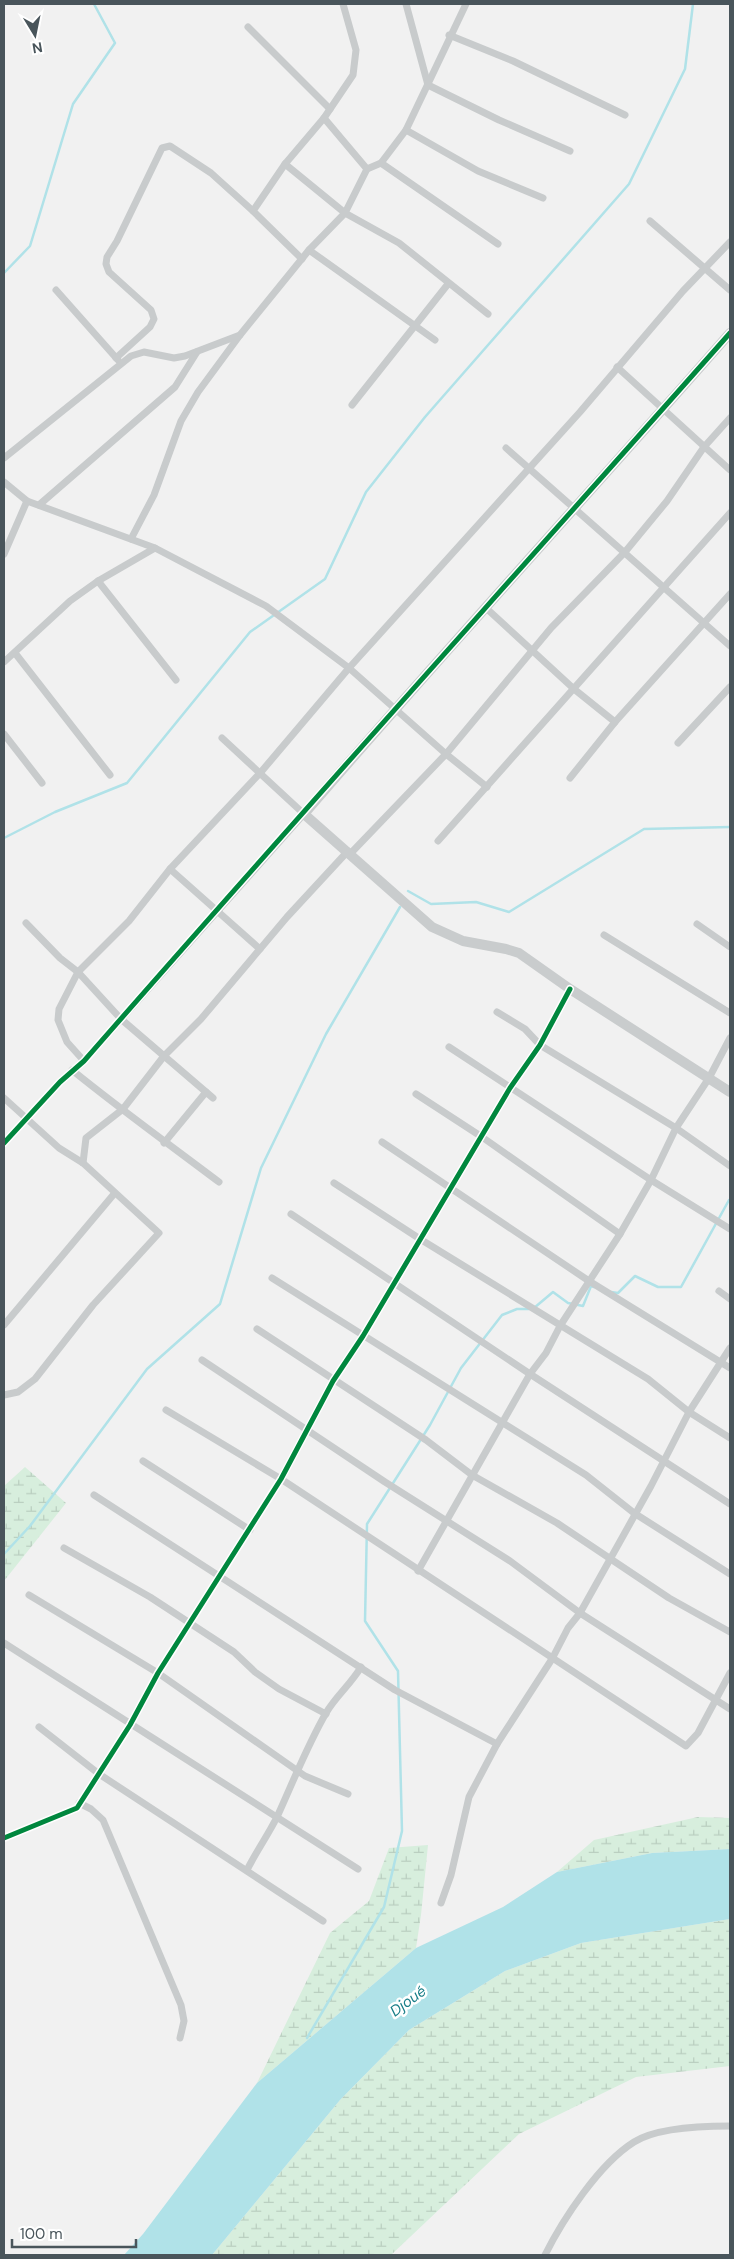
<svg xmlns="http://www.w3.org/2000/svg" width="734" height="2259" font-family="'DM Sans',sans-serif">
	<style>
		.wetland { fill: url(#wetland-marsh) }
		.water { fill: #b0e2e8 }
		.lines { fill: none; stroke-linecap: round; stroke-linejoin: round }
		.stream { stroke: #b0e2e8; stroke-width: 2.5 }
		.street { stroke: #c8cbcc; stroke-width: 7 }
		.secondary { stroke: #c9cccd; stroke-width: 10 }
		.cycleway-casing { stroke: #fff; stroke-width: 8 }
		.cycleway { stroke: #00873e; stroke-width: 5 }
		.labels { text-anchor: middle; stroke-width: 5; stroke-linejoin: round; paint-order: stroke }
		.water-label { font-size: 15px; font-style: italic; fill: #197e88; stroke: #fff }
	</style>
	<defs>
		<pattern id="wetland-marsh" width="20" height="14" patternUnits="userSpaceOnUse" patternTransform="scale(1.25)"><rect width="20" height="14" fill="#d7eedd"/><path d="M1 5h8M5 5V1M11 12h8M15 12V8" fill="none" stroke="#bacec0"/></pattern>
	</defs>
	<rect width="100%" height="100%" fill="#f1f1f1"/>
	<g class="wetland">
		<polygon points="25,1467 66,1503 4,1581 4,1486"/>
		<polygon points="698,1817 730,1818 730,1849 652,1853 557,1872 594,1840"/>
		<polygon points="428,1845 421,1915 416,1948 257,2083 330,1933 369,1901 389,1848"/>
		<polygon points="730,1919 730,2066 636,2077 519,2134 391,2255 212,2255 340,2100 409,2030 505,1971 581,1943"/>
	</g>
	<polygon class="water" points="730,1849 730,1919 581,1943 505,1971 409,2030 340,2100 212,2255 124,2255 143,2234 257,2083 416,1948 503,1907 557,1872 652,1853"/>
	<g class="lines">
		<g class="stream">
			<polyline points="4,273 30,246 73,104 115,43 94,4"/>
			<polyline points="4,838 55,812 127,783 250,632 325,579 366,492 425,417 629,184 685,69 693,4"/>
			<polyline points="408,891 431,904 476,902 509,912 644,829 730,827"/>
			<polyline points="611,1292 618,1293 635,1276 658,1287 681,1287 729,1200"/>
			<polyline points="534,1308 553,1292 568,1303 583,1306 591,1286 594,1287"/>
			<polyline points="4,1554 30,1526 147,1369 220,1304 261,1168 326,1034 400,907"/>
			<polyline points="307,2038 384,1907 402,1831 398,1671 365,1621 367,1524 430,1425 461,1368 502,1315 517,1309 529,1309"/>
		</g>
		<g class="street">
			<polyline points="406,4 428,85 499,120 570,151"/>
			<polyline points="248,27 330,109"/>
			<polyline points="449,35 513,61 625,115"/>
			<polyline points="324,118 367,169"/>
			<polyline points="406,130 478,171 543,198"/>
			<polyline points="381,163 498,244"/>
			<polyline points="285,164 345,213 399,243 488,314"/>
			<polyline points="650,221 730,290"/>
			<polyline points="309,250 435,340"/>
			<polyline points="302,259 253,211 285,164 324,118 353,75 356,50 343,4"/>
			<polyline points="56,290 118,360"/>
			<polyline points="116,358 150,327 154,319 151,310 109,272 106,264 107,257 117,241 162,148 170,146 211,173 253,211"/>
			<polyline points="617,367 730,470"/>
			<polyline points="352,405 448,284"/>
			<polyline points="506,448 730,646"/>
			<polyline points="4,458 131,356 144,352 174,358 185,356 240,335 309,250 345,213 367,169 381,163 406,130 466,4"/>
			<polyline points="4,482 27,501 155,548"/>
			<polyline points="39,505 175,387 197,352"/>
			<polyline points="131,539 154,495 181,421 198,392 240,335"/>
			<polyline points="4,554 27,501"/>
			<polyline points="98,581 176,680"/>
			<polyline points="486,608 574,689 615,722"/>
			<polyline points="15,653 110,775"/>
			<polyline points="4,662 70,601 98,581 155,548 266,606 349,668 446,754 487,787"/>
			<polyline points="4,734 42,783"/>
			<polyline points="678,743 730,687"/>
			<polyline points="570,778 615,722 730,594"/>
			<polyline points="438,841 730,513"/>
			<polyline points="351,853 446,754 551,628 625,552 667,501 704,447 730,418"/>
			<polyline points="170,869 260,949"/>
			<polyline points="26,923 60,958 78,972 121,1019 206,1092"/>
			<polyline points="697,924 730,947"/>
			<polyline points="604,935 730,1013"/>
			<polyline points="497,1012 525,1029 540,1045 676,1128 730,1166"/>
			<polyline points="449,1047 651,1180 730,1229"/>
			<polyline points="84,1061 67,1042 58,1020 59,1009 78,972 129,921 170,869 261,772 349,668 580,412 683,291 730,242"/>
			<path d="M72,1070C120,1109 170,1145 219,1182"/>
			<polyline points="416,1094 482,1137 620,1234"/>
			<polyline points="4,1098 59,1148 83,1163 159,1233 93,1305 35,1379 18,1392 4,1395"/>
			<polyline points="382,1142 589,1281 730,1368"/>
			<polyline points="4,1143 60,1082 84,1061 304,814 222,738"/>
			<polyline points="164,1143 206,1092 213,1098"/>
			<polyline points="83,1163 86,1138 123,1109 164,1056 201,1019 287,917 348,851"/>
			<polyline points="334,1183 420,1239 648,1379 689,1412 730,1438"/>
			<polyline points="291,1214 530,1374 730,1504"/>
			<polyline points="272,1278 586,1475 634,1513 730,1574"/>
			<polyline points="719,1291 730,1299"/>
			<polyline points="4,1325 114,1194"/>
			<polyline points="257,1329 426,1440 472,1475 557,1523 669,1598 730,1632"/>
			<polyline points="202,1360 385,1482 510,1561 580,1613 730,1709"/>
			<polyline points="166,1410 281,1479 686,1746 698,1733 730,1673"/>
			<polyline points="143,1461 250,1530"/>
			<polyline points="94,1495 395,1690 497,1744"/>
			<polyline points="64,1548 150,1597 234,1652 255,1672 279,1689 326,1714"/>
			<polyline points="418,1571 530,1374 546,1353 560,1326 620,1234 651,1180 676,1128 709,1078 730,1038"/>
			<polyline points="29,1595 158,1673 305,1776 348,1794"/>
			<polyline points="4,1643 358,1869"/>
			<polyline points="39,1727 99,1774 323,1921"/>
			<polyline points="79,1803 91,1809 103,1820 181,2005 184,2021 180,2038"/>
			<polyline points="4,1838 77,1808 130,1725 158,1673 281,1479 333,1381 363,1336 510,1088 540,1045 570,989"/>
			<path d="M247,1870C256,1852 268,1835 277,1817C293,1782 307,1746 326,1713C336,1696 351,1684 361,1667"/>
			<polyline points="441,1903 451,1875 469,1797 497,1744 552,1659 568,1628 580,1613 651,1486 689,1412 730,1348"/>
			<path d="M545,2255C563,2219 599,2164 634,2142C656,2128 704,2126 730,2126"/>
		</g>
		<path class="secondary" d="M730,333C589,494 444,651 304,814L432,927L463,941L506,949L519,953L570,989L730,1092"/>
		<g class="cycleway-casing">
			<g id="cycleway">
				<path d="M4,1143L60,1082L84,1061C297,817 515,576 730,333"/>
				<polyline points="4,1838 77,1808 130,1725 158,1673 281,1479 333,1381 363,1336 510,1088 540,1045 570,989"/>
			</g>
		</g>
		<use href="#cycleway" class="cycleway"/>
	</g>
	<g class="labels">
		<g class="water-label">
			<text transform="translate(408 2001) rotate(-36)" y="5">Djoué</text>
		</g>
	</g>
	<rect width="734" height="2259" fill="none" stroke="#49555b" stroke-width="10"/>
	<g transform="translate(35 35) rotate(170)" stroke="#ffffff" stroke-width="4" paint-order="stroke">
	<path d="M0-4L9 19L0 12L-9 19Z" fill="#49555b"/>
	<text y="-8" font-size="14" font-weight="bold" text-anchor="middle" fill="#49555b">N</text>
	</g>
	<path d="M12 2239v8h124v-8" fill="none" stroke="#49555b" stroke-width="2.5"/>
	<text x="20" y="2239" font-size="15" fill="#49555b" stroke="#ffffff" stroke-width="4" paint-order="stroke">100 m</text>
</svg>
